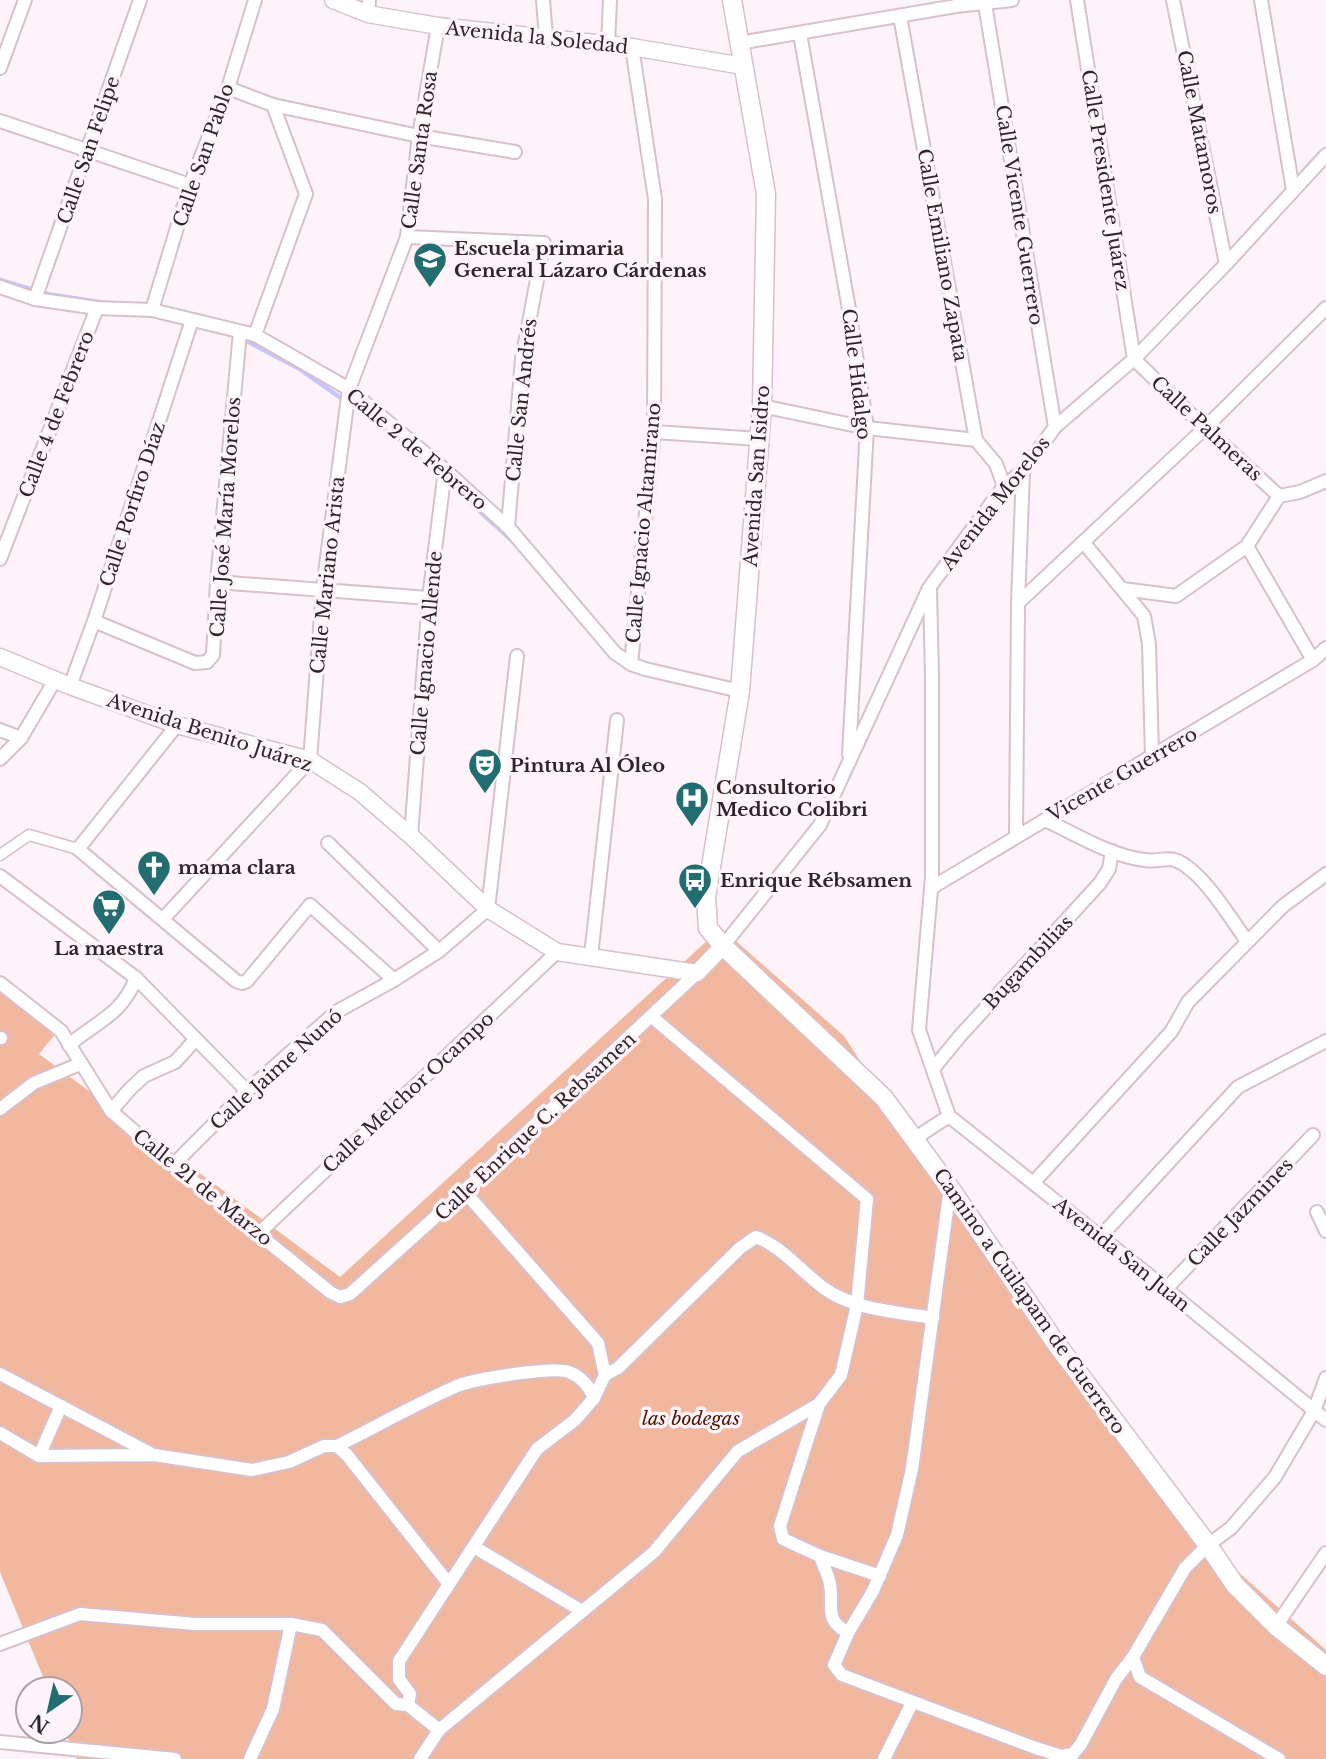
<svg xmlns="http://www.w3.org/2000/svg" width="1326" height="1759" font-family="'Libre Baskerville',serif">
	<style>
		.green { fill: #f1b89f }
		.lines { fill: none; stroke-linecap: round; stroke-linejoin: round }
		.stream { stroke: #c8c5fe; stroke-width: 4.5 }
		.pedestrian-casing { stroke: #d8c0cc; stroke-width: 13 }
		.minor-casing { stroke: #d8c0cc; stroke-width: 16 }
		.tertiary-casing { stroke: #d8c0cc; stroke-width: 19 }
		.secondary-casing { stroke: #d8c0cc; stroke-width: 21 }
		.pedestrian { stroke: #fff; stroke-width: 10 }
		.minor { stroke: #fff; stroke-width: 12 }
		.tertiary { stroke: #fff; stroke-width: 16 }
		.secondary { stroke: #fff; stroke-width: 18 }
		.labels { text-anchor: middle; stroke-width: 7; stroke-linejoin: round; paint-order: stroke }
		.street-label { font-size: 19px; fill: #2e2429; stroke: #fdf3f8 }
		.poi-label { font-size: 19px; font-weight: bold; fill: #2e2429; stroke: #fdf3f8; text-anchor: start }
		.park-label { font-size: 19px; font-style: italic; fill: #4b1700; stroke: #fdf3f8 }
	</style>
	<rect width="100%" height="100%" fill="#fdf3f8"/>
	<polygon class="green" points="721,928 844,1036 884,1098 1208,1545 1326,1650 1326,1759 77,1759 65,1731 70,1731 70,1689 48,1689 0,1572 0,975 62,1026 39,1054 340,1277"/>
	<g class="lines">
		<g class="stream">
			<polyline points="0,280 47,294 105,303"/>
			<polyline points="241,338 298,368 402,441"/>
			<polyline points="419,456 441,476"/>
			<polyline points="447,482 516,544"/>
		</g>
		<g class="pedestrian-casing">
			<polyline id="pedestrian" points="0,855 29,835 78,849"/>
		</g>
		<g class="minor-casing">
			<g id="minor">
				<polyline points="543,0 546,37"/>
				<polyline points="1077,0 1134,359 1205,428 1279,496"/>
				<polyline points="1173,0 1226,264"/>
				<polyline points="1261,0 1293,190"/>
				<polyline points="985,4 1055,427"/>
				<polyline points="368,14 369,0"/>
				<polyline points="900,16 976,440 996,464 1004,486"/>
				<polyline points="800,34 849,309 867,428 849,754"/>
				<polyline points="739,43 956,6 1012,0"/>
				<polyline points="608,45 610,0"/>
				<polyline points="0,68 25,0"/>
				<polyline points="228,88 273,105 419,136 515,152"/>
				<polyline points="0,121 190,185"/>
				<polyline points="407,237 544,243 522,359 508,527"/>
				<polyline points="0,287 35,299 97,308 152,310 255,335 349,389 445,470 508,527 615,653 631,664 645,669 740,691"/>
				<polyline points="35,299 140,0"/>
				<polyline points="152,310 190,185 228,88 255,0"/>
				<polyline points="255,335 306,194 273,105"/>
				<polyline points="762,406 867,428 976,440"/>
				<polyline points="654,432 760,439"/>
				<polyline points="1084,543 1144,616 1149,644 1152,756"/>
				<polyline points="1247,546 1313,660"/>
				<polyline points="0,559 97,308"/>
				<polyline points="217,582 429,598"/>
				<polyline points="1123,589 1176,596 1247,546 1279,496 1300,492 1326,481"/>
				<polyline points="930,591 932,675 932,877 919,1030 949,1116"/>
				<polyline points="1018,603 1205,428 1326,308"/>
				<polyline points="94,621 195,663 207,662 213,655 217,582 240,332"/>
				<polyline points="631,664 654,432 655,199 632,47"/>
				<polyline points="70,686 94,621 192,320"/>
				<polyline points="177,725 78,849 236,981 242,983 247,981 310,905 394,980"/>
				<polyline points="0,730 21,738"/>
				<polyline points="0,759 21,738 55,680"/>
				<path d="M1045,820C1076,834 1110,856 1145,860C1162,863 1168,853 1186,866C1208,881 1231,919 1247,941"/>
				<polyline points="411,836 429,598 445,470"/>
				<polyline points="1016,836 1018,603 1023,471"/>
				<polyline points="328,843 439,951"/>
				<polyline points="0,876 136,978 247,1091"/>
				<polyline points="931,888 1313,660 1326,648"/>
				<polyline points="163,919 310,760 323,589 349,389 407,237 419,136 438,26"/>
				<polyline points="723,946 820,825 929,588 1004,486 1023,471 1055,427 1134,359 1226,264 1326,155"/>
				<polyline points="591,956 617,720"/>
				<polyline points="0,983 61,1031 111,1111 173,1165 330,1292 340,1297 350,1294 464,1191 697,973"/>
				<polyline points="0,1038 1,1038"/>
				<path d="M69,1045C97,1021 122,1015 136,978"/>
				<polyline points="933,1069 960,1036 1100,883 1109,869 1112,851"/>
				<polyline points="0,1109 34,1083 80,1064"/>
				<polyline points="111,1111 130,1089 144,1076 175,1062 196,1039"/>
				<polyline points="914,1139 949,1116 1166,1289 1326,1420"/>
				<polyline points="173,1165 247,1091 336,1012 394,980 439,951 488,909 517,656"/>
				<polyline points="1034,1182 1171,1032 1188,1002 1283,906 1326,874"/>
				<polyline points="950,1188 912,1469 897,1535 873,1591 848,1633 834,1665 842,1675 1033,1747 1061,1756 1073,1754 1081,1744 1116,1679 1133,1657 1185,1568 1208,1545 1231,1528 1275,1477 1314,1411 1326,1378"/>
				<polyline points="1317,1212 1326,1231"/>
				<polyline points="259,1233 557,952"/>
				<polyline points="1101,1236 1238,1087 1326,1041"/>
				<polyline points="1166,1289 1313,1135"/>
				<polyline points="0,1374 150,1453"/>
				<path d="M605,1375L618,1368L740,1248L756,1237C783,1247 801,1272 825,1289C855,1310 898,1312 933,1318"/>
				<path d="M819,1404L780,1526L783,1539L820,1556C823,1565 828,1574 830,1584C834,1607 823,1619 848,1633"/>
				<polyline points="0,1433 39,1456 154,1455 252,1470 289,1462 324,1446 337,1446 347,1455 449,1584"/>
				<path d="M337,1446C377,1426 416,1404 457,1386C475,1379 552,1366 569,1372C582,1377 589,1386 594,1398"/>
				<polyline points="39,1456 61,1406"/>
				<polyline points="474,1547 582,1611"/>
				<polyline points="820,1556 880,1576"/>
				<polyline points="1276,1626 1326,1553"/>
				<polyline points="0,1644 80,1614 195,1624 291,1624 322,1630 396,1704 408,1705 439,1730"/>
				<polyline points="1133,1657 1140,1677 1279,1759"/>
				<polyline points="408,1705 410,1694 399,1679 399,1661 537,1449 575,1420 594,1398 605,1375 598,1343 464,1191"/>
				<polyline points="0,1742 175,1759"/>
				<polyline points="250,1759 273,1709 291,1624"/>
				<polyline points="420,1759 439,1730 654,1552 738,1451 819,1404 841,1375 857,1305 867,1199 652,1017"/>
				<polyline points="884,1759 912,1703"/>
			</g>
		</g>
		<g class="tertiary-casing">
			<g id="tertiary">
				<polyline points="333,0 368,14 438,26 632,47 743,66"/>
				<polyline points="0,657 70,686 177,725 310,760 360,792 411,836 488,909 557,952 697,973 723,946"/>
			</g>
		</g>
		<g class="secondary-casing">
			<polyline id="secondary" points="732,0 766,194 762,406 740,691 706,897 708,928 723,946 884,1098 950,1188 1055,1342 1208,1545 1235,1585 1276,1626 1326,1666"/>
		</g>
		<use href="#pedestrian" class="pedestrian"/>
		<use href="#minor" class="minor"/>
		<use href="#tertiary" class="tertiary"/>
		<use href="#secondary" class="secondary"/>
	</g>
	<defs>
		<g id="school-pin" transform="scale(1.75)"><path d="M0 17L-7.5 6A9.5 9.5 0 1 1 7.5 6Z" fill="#216d70" stroke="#fdf3f8"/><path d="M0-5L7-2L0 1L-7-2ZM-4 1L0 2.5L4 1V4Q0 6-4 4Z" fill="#fff"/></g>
		<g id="theatre-pin" transform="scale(1.75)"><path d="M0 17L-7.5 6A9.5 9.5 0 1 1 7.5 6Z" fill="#216d70" stroke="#fdf3f8"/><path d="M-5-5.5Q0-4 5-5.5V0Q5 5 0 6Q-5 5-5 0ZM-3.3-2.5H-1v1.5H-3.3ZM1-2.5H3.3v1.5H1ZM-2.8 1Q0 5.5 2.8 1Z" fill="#fff"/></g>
		<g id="hospital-pin" transform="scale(1.75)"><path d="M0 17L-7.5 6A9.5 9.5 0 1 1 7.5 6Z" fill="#216d70" stroke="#fdf3f8"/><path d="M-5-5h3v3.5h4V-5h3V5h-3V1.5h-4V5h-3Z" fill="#fff"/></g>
		<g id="church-pin" transform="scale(1.75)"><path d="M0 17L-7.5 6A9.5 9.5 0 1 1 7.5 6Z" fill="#216d70" stroke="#fdf3f8"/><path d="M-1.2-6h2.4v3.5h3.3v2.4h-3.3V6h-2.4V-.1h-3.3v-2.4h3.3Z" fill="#fff"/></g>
		<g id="bus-pin" transform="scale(1.75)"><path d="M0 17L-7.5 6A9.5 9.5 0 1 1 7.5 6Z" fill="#216d70" stroke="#fdf3f8"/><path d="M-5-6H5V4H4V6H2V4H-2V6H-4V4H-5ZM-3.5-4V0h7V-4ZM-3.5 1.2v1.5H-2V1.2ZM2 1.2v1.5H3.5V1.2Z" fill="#fff"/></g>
		<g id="supermarket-pin" transform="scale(1.75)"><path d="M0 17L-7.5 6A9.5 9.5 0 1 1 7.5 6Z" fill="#216d70" stroke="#fdf3f8"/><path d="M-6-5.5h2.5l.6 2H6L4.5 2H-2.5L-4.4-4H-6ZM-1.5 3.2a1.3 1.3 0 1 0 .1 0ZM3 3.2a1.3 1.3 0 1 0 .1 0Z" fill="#fff"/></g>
	</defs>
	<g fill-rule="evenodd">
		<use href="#school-pin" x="430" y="259"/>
		<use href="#theatre-pin" x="485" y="765"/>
		<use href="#hospital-pin" x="692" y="798"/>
		<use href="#church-pin" x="154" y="867"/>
		<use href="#bus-pin" x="695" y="880"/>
		<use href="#supermarket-pin" x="109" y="906"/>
	</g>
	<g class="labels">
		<g class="street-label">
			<text transform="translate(537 37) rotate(6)" y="7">Avenida la Soledad</text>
			<text transform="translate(1200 132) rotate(79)" y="7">Calle Matamoros</text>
			<text transform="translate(88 150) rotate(-71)" y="7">Calle San Felipe</text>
			<text transform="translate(419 150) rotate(-82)" y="7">Calle Santa Rosa</text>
			<text transform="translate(203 155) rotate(-71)" y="7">Calle San Pablo</text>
			<text transform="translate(1106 180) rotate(81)" y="7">Calle Presidente Juárez</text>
			<text transform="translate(1020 215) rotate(81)" y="7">Calle Vicente Guerrero</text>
			<text transform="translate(943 255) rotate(80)" y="7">Calle Emiliano Zapata</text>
			<text transform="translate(857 374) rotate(83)" y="7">Calle Hidalgo</text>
			<text transform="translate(521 400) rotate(-84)" y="7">Calle San Andrés</text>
			<text transform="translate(56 414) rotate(-69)" y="7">Calle 4 de Febrero</text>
			<text transform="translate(1207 428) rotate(43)" y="7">Calle Palmeras</text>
			<text transform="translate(417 449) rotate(40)" y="7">Calle 2 de Febrero</text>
			<text transform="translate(756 476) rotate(-86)" y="7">Avenida San Isidro</text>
			<text transform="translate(995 503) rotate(-52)" y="7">Avenida Morelos</text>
			<text transform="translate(132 504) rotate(-72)" y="7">Calle Porfiro Díaz</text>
			<text transform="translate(225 517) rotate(-86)" y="7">Calle José María Morelos</text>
			<text transform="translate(643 523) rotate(-85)" y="7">Calle Ignacio Altamirano</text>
			<text transform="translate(327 575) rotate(-84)" y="7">Calle Mariano Arista</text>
			<text transform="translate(426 653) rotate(-85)" y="7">Calle Ignacio Allende</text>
			<text transform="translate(210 732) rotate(18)" y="7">Avenida Benito Juárez</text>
			<text transform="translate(1122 774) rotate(-30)" y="7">Vicente Guerrero</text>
			<text transform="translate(1028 962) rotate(-47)" y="7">Bugambilias</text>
			<text transform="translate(276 1069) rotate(-42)" y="7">Calle Jaime Nunó</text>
			<text transform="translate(408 1092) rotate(-43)" y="7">Calle Melchor Ocampo</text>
			<text transform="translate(535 1126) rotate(-43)" y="7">Calle Enrique C. Rebsamen</text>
			<text transform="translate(203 1187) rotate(39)" y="7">Calle 21 de Marzo</text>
			<text transform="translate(1240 1212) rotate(-46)" y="7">Calle Jazmines</text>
			<text transform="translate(1122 1254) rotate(39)" y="7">Avenida San Juan</text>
			<text transform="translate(1030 1301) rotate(55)" y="7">Camino a Cuilapam de Guerrero</text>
		</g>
		<g class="poi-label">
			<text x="454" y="255">Escuela primaria<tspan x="454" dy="22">General Lázaro Cárdenas</tspan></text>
			<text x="510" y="772">Pintura Al Óleo</text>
			<text x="716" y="794">Consultorio<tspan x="716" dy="22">Medico Colibri</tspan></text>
			<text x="178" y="874">mama clara</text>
			<text x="720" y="887">Enrique Rébsamen</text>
			<text x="109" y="955" text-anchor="middle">La maestra</text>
		</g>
		<g class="park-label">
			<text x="691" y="1425">las bodegas</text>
		</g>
	</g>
	<g transform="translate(49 1710) rotate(214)"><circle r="33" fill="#fdf3f8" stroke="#aaa0a5" stroke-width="2"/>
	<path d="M0-5L12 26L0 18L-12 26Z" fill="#216d70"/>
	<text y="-10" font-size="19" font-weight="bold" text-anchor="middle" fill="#2e2429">N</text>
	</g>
</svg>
